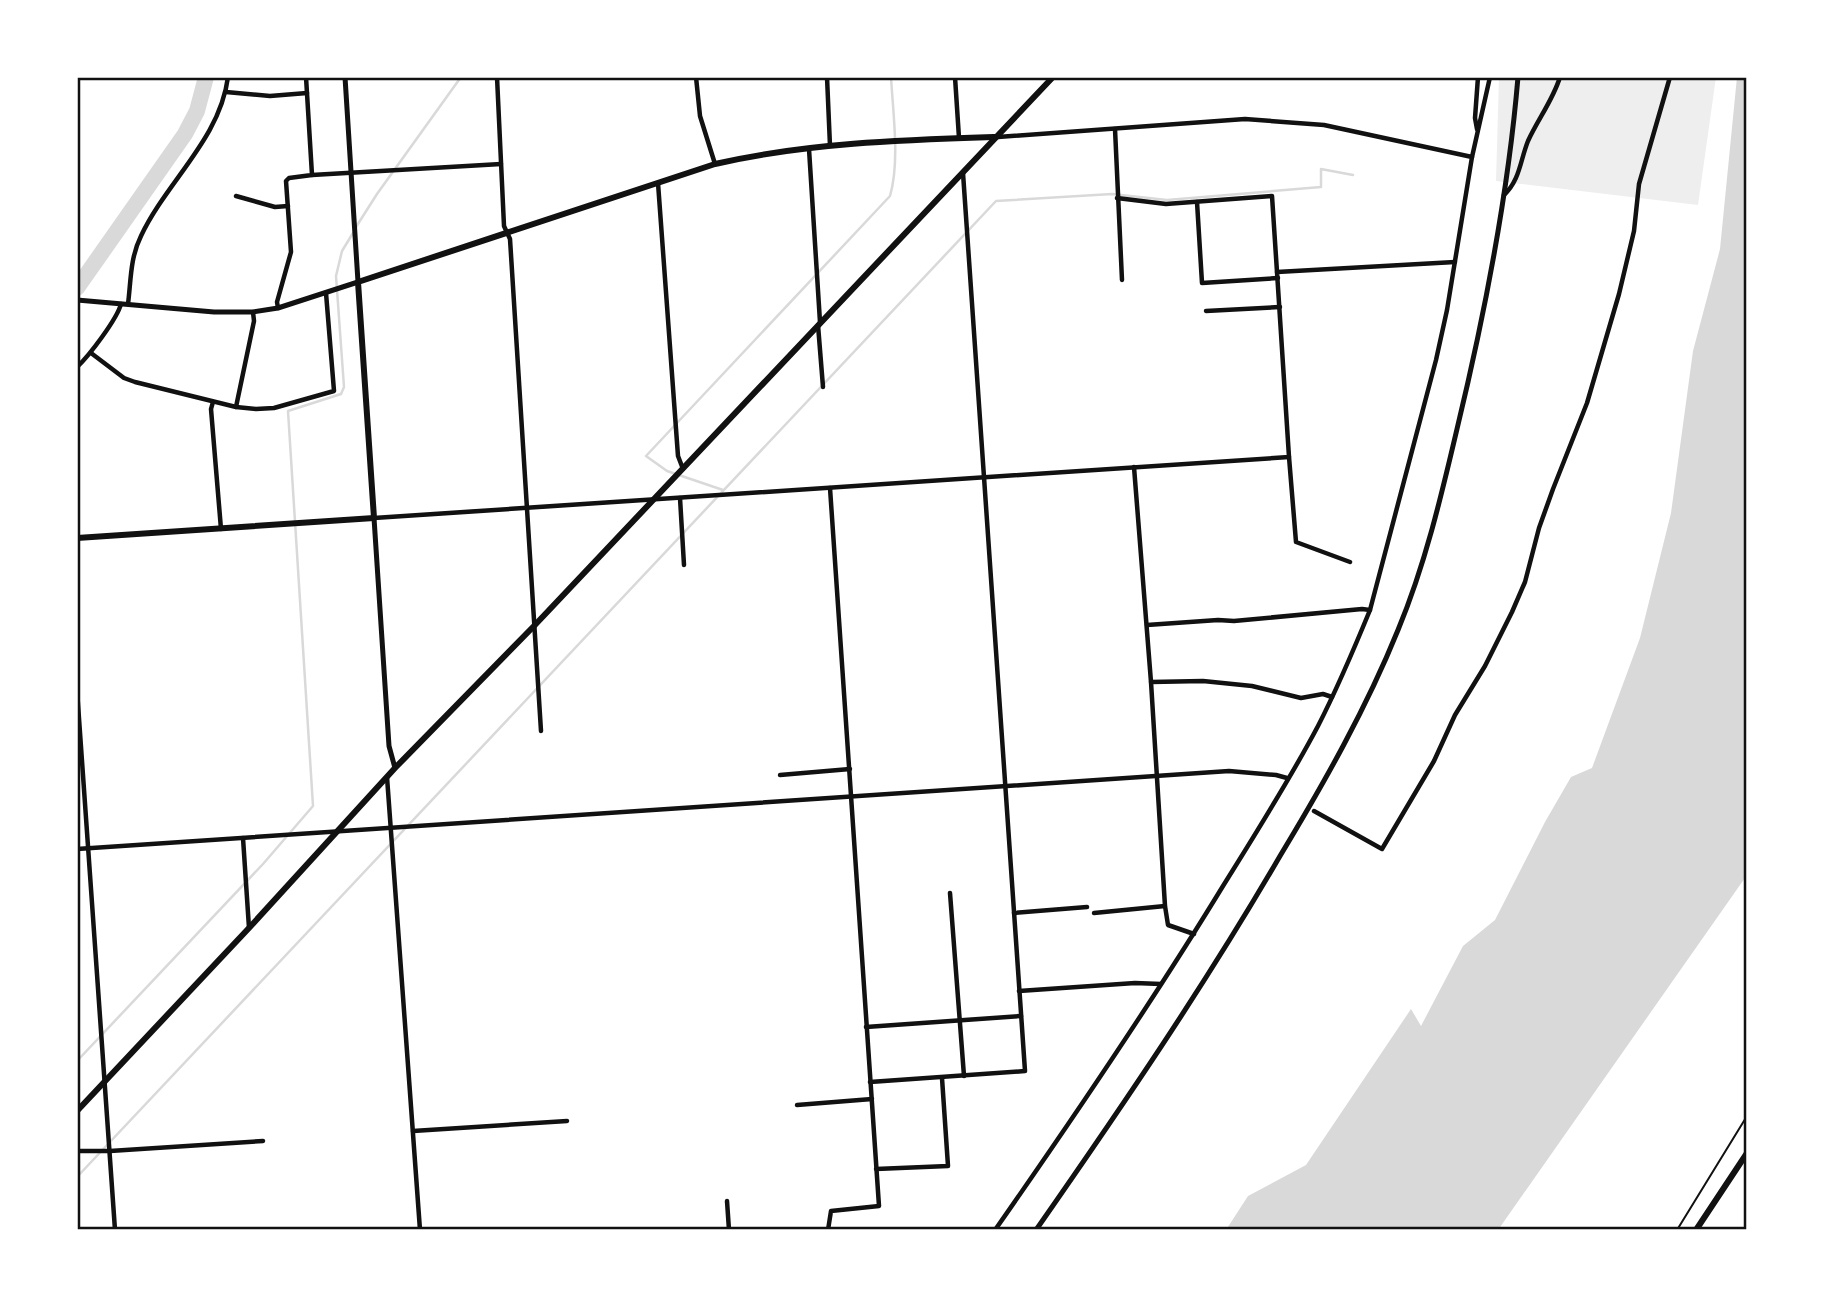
<svg xmlns="http://www.w3.org/2000/svg" width="1824" height="1307" font-family="'Open Sans',sans-serif">
	<style>
		.green { fill: #eee }
		.water { fill: #d9d9d9 }
		.lines { fill: none; stroke-linecap: round; stroke-linejoin: round }
		.stream { stroke: #d9d9d9; stroke-width: 2.5 }
		.river { stroke: #d9d9d9; stroke-width: 16 }
		.path { stroke: #111; stroke-width: 2 }
		.minor { stroke: #111; stroke-width: 4.5 }
		.tertiary { stroke: #111; stroke-width: 5 }
		.secondary { stroke: #111; stroke-width: 6 }
		.primary { stroke: #111; stroke-width: 6 }
		.neatline { fill: none; stroke: #111; stroke-width: 2.5 }
	</style>
	<rect width="100%" height="100%" fill="#fff"/>
	<polygon class="green" points="1499,77 1716,77 1698,205 1496,181"/>
	<polygon class="water" points="1737,77 1747,77 1747,875 1498,1230 1226,1230 1248,1196 1306,1165 1411,1009 1421,1026 1463,946 1495,920 1545,822 1571,777 1592,768 1640,638 1671,513 1693,351 1720,249"/>
	<g class="lines">
		<g class="stream">
			<polyline points="356,227 377,194 461,77"/>
			<path d="M723,490L667,471L646,456L890,196C900,162 893,113 891,77"/>
			<polyline points="77,1061 263,864 313,806 288,411 341,394 344,387 336,276 342,251 353,233"/>
			<polyline points="77,1177 996,201 1112,194 1167,200 1321,187 1321,169 1353,175"/>
		</g>
		<polyline class="river" points="77,288 185,134 197,111 206,77"/>
		<polyline class="path" points="1677,1230 1747,1116"/>
		<g class="minor">
			<polyline points="497,77 504,226 510,239 541,731"/>
			<polyline points="696,77 700,116 715,164"/>
			<polyline points="827,77 830,146"/>
			<polyline points="955,77 959,138"/>
			<polyline points="226,92 270,96 307,93"/>
			<polyline points="1115,129 1122,280"/>
			<polyline points="1477,129 1475,118 1478,77"/>
			<polyline points="998,137 1245,119 1324,125 1472,157"/>
			<polyline points="809,149 820,322"/>
			<polyline points="312,175 501,164"/>
			<polyline points="658,183 678,456 683,469"/>
			<path d="M1504,195C1520,180 1520,161 1528,141C1538,119 1553,100 1560,77"/>
			<polyline points="236,196 275,207 288,206"/>
			<polyline points="1117,198 1166,204 1272,196 1277,272"/>
			<polyline points="1197,202 1202,283 1278,278"/>
			<path d="M128,304C131,281 130,258 141,236C167,181 220,139 228,77"/>
			<polyline points="278,308 277,302 291,252 286,181 289,178 312,175 306,77"/>
			<polyline points="1206,311 1280,307"/>
			<polyline points="818,325 823,387"/>
			<polyline points="91,353 124,378 135,382 236,407 256,409 274,408 334,391 326,293"/>
			<path d="M77,367C89,356 117,319 121,304"/>
			<polyline points="213,402 211,409 221,529"/>
			<polyline points="236,407 254,321 253,312"/>
			<polyline points="1289,457 1296,542 1350,562"/>
			<polyline points="1134,467 1151,682 1165,906 1168,925 1194,934"/>
			<polyline points="680,498 684,565"/>
			<polyline points="374,518 1289,457 1277,272 1455,262"/>
			<polyline points="1147,625 1218,620 1234,621 1362,609 1370,610"/>
			<polyline points="1151,682 1203,681 1252,686 1301,698 1323,694 1332,697"/>
			<polyline points="77,690 115,1230"/>
			<polyline points="780,775 850,769"/>
			<polyline points="387,777 420,1230"/>
			<polyline points="1314,811 1382,849 1434,761 1455,715 1485,666 1512,612 1525,582 1539,528 1553,489 1587,403 1619,294 1634,231 1639,184 1670,77"/>
			<polyline points="243,838 249,928"/>
			<polyline points="77,849 1229,771 1276,775 1287,778"/>
			<polyline points="950,893 964,1076"/>
			<polyline points="1014,913 1087,907"/>
			<polyline points="1094,913 1165,906"/>
			<polyline points="1019,991 1135,983 1161,984"/>
			<polyline points="866,1027 1021,1016"/>
			<polyline points="870,1082 1025,1071 963,173"/>
			<polyline points="797,1105 872,1099"/>
			<polyline points="413,1131 567,1121"/>
			<polyline points="77,1151 110,1151 263,1141"/>
			<polyline points="876,1169 948,1166 942,1078"/>
			<polyline points="727,1201 729,1230"/>
			<polyline points="828,1230 831,1211 879,1206 830,488"/>
			<path d="M995,1230C1074,1117 1151,1004 1223,886C1256,833 1289,781 1318,726C1337,689 1354,649 1370,610L1436,360L1447,310L1472,157L1490,77"/>
		</g>
		<g class="tertiary">
			<polyline points="77,300 214,312 253,312 278,308 358,282 345,77"/>
			<polyline points="374,518 389,746 395,768"/>
			<path d="M1036,1230C1121,1108 1205,985 1280,856C1324,783 1366,709 1398,630C1425,565 1441,497 1457,429C1485,313 1508,196 1518,77"/>
		</g>
		<g class="secondary">
			<path d="M77,538L374,518L358,282L715,164C806,143 902,140 995,137"/>
			<polyline points="1696,1230 1747,1153"/>
		</g>
		<polyline class="primary" points="77,1111 249,928 395,768 534,626 1053,77"/>
	</g>
	<rect width="1824" height="1307" fill="none" stroke="#ffffff" stroke-width="158"/>
	<rect x="79" y="79" width="1666" height="1149" class="neatline"/>
</svg>
